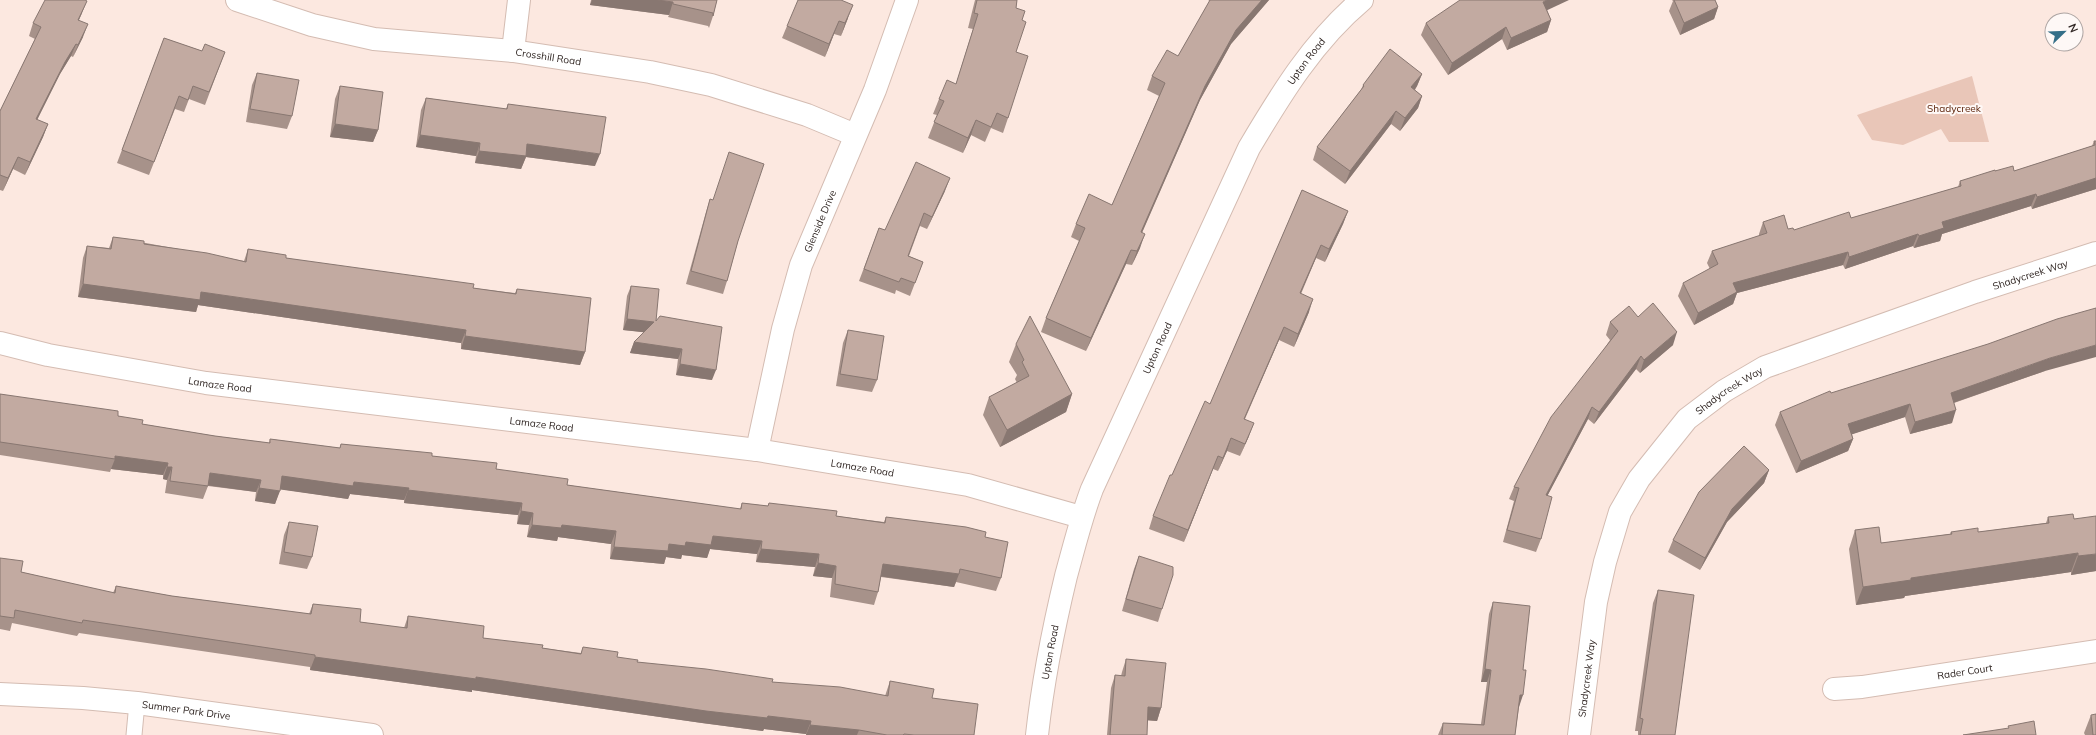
<svg xmlns="http://www.w3.org/2000/svg" width="2096" height="735" font-family="Mulish,sans-serif">
	<style>
		.green { fill: #e9c6b8 }
		.lines { fill: none; stroke-linecap: round; stroke-linejoin: round }
		.lane-casing { stroke: #d4bcb2; stroke-width: 17 }
		.street-casing { stroke: #d4bcb2; stroke-width: 24 }
		.lane { stroke: #fff; stroke-width: 15 }
		.street { stroke: #fff; stroke-width: 22 }
		.wall { fill: #a7928a }
		.shaded-wall { fill: #887771 }
		.building { fill: #c2aaa1; stroke: #887771 }
		.labels { text-anchor: middle; stroke-width: 4; stroke-linejoin: round; paint-order: stroke }
		.street-label { font-size: 10px; fill: #302623; stroke: #fef8f6 }
		.park-label { font-size: 10px; fill: #561b00; stroke: #fef8f6 }
	</style>
	<rect width="100%" height="100%" fill="#fce8e0"/>
	<polygon class="green" points="1972,76 1989,142 1949,142 1941,129 1903,145 1872,140 1857,115"/>
	<g class="lines">
		<g class="lane-casing">
			<polyline id="lane" points="134,735 137,703"/>
		</g>
		<g class="street-casing">
			<g id="street">
				<path id="s1" d="M237,0L312,25L374,39L513,51L650,72L711,85L807,115L855,135"/>
				<polyline points="513,51 519,0"/>
				<path id="s2" d="M0,343L48,355L206,383L757,450L968,485L1081,517"/>
				<path id="s3" d="M757,450L783,329L801,265L875,90L907,0"/>
				<path id="s4" d="M1834,689L1862,687L2096,651"/>
				<path id="s5" d="M0,694L83,698L137,703L372,735"/>
				<path id="s6" d="M1037,735C1043,680 1053,630 1066,576C1074,547 1081,518 1092,489L1249,148C1281,94 1314,40 1362,0"/>
				<path id="s7" d="M1579,735L1596,602L1605,562L1620,512L1639,479L1687,419L1724,391L1765,367L1975,292L2096,253"/>
			</g>
		</g>
		<use href="#lane" class="lane"/>
		<use href="#street" class="street"/>
	</g>
	<g class="wall">
		<polygon points="591,0 717,0 713,16 709,28 708,26 668,17 669,15 590,5"/>
		<polygon points="975,0 1017,0 1016,8 1022,20 1016,52 1008,118 1003,133 991,128 985,142 971,135 963,153 928,138 937,115 933,114 939,99 956,84 973,29 968,28"/>
		<polygon points="1208,0 1269,0 1231,44 1200,100 1142,233 1140,248 1132,265 1126,264 1086,351 1041,332 1046,318 1079,241 1071,237 1076,224 1112,205 1159,96 1147,90 1152,76 1178,56 1210,1"/>
		<polygon points="1672,0 1715,0 1718,7 1714,19 1680,35 1669,11 1673,1"/>
		<polygon points="1547,10 1551,20 1547,32 1507,50 1502,39 1448,75 1421,35 1426,23"/>
		<polygon points="82,13 79,20 83,37 73,57 71,56 60,74 37,120 48,124 43,137 25,175 13,169 3,191 0,190 0,111 35,39 29,36 33,23"/>
		<polygon points="848,18 841,36 834,34 825,57 782,38 787,26"/>
		<polygon points="164,38 202,51 225,52 205,105 189,99 184,112 175,109 149,175 117,163"/>
		<polygon points="257,73 292,116 287,129 246,122 252,85"/>
		<polygon points="1422,74 1417,86 1415,90 1422,96 1418,108 1400,131 1391,124 1345,184 1313,160 1317,147 1361,90 1363,85"/>
		<polygon points="340,86 378,130 373,142 330,137 335,99"/>
		<polygon points="426,98 506,109 508,104 595,166 526,157 521,169 475,163 476,156 416,147 421,110"/>
		<polygon points="2094,141 2096,141 2096,189 2032,209 2031,206 1942,234 1940,241 1914,248 1913,246 1845,269 1843,265 1737,293 1733,304 1694,325 1678,296 1683,283 1710,269 1707,263 1712,251 1759,236 1759,234 1763,222 1788,229 1794,230 1851,218 1958,187 1960,181 1995,171 2014,171 2092,146"/>
		<polygon points="1302,190 1348,211 1343,224 1325,262 1316,258 1301,294 1309,312 1294,347 1279,340 1245,419 1249,436 1240,456 1227,451 1218,471 1213,469 1184,542 1149,529 1153,516 1172,475 1210,404"/>
		<polygon points="945,191 927,229 920,226 909,256 923,262 910,296 896,290 895,294 859,281 879,228 885,230"/>
		<polygon points="710,199 738,241 727,281 723,294 686,284 706,212"/>
		<polygon points="113,237 244,261 248,249 286,258 473,288 515,293 517,289 585,352 580,365 461,349 461,343 198,305 196,312 78,297 83,258 87,246 109,248"/>
		<polygon points="631,286 656,321 712,380 676,375 678,359 630,353 634,342 644,332 623,330 627,296"/>
		<polygon points="1638,317 1673,345 1640,373 1636,369 1594,424 1588,419 1547,496 1541,539 1536,552 1503,542 1514,501 1509,499 1514,487 1610,340 1606,335 1610,322"/>
		<polygon points="848,330 877,380 872,392 836,386 843,343"/>
		<polygon points="1016,344 1072,394 1066,412 1000,447 983,415 989,397 1017,383 1015,379 1017,375 1009,362"/>
		<polygon points="2045,371 1954,403 1952,423 1910,434 1905,417 1852,434 1853,439 1848,451 1796,473 1775,425 1780,412 1831,393"/>
		<polygon points="0,394 118,416 142,424 215,436 269,443 270,439 340,448 341,444 432,456 496,469 567,485 740,509 742,503 768,506 769,503 836,516 884,522 886,517 985,537 1001,578 996,591 956,582 954,587 881,577 878,592 874,605 830,597 832,578 813,576 815,567 756,562 757,554 710,549 707,558 682,555 681,559 666,557 664,564 610,559 611,544 558,537 557,541 527,537 529,525 517,524 518,515 404,503 404,500 350,494 348,499 280,489 275,504 255,501 256,492 208,486 203,499 165,493 167,480 163,479 163,475 111,469 110,472 0,455"/>
		<polygon points="1769,470 1764,483 1727,522 1700,570 1668,552 1673,540"/>
		<polygon points="2048,517 2074,519 2096,571 2071,575 2071,572 1905,596 1904,598 1856,605 1849,549 1855,530 1881,543 1950,534 1951,532 1978,532 2046,523"/>
		<polygon points="289,522 312,557 307,569 279,564 284,535"/>
		<polygon points="1139,556 1162,609 1158,622 1122,611 1134,569"/>
		<polygon points="0,558 21,572 113,593 116,586 172,596 309,614 313,604 360,622 404,628 408,616 483,638 542,648 581,653 583,647 617,657 637,662 772,682 885,696 890,681 932,698 974,735 806,735 806,734 764,729 763,731 702,723 472,690 472,692 310,670 310,667 79,633 77,636 12,623 10,631 0,629"/>
		<polygon points="1658,590 1675,735 1638,735 1638,731 1635,731 1653,603"/>
		<polygon points="1493,602 1519,707 1515,735 1438,735 1443,723 1481,724 1487,682 1481,682 1489,614"/>
		<polygon points="1126,659 1161,708 1157,721 1147,720 1147,735 1107,735 1111,688 1115,675 1121,676 1122,672"/>
		<polygon points="2091,715 2096,735 2085,735 2084,733"/>
	</g>
	<g class="shaded-wall">
		<polygon points="592,0 657,0 673,2 669,15 590,5"/>
		<polygon points="1262,0 1269,0 1231,44 1200,100 1136,246 1141,232 1205,86 1236,30"/>
		<polygon points="1547,0 1569,0 1539,14 1543,2"/>
		<polygon points="87,1 82,13 73,32 78,20"/>
		<polygon points="853,5 848,18 841,36 845,23"/>
		<polygon points="1718,7 1714,19 1680,35 1684,23"/>
		<polygon points="1551,20 1547,32 1507,50 1511,38"/>
		<polygon points="839,21 834,34 825,57 829,44"/>
		<polygon points="88,24 83,37 73,57 78,45"/>
		<polygon points="1506,27 1502,39 1448,75 1452,63"/>
		<polygon points="76,44 71,56 60,74 31,132 36,119 65,62"/>
		<polygon points="1422,74 1417,86 1407,100 1411,87"/>
		<polygon points="1422,96 1418,108 1400,131 1405,118"/>
		<polygon points="1396,111 1391,124 1345,184 1350,171"/>
		<polygon points="976,120 971,135 963,153 968,138"/>
		<polygon points="48,124 43,137 25,175 30,162"/>
		<polygon points="335,124 378,130 373,142 330,137"/>
		<polygon points="420,135 480,143 476,156 416,147"/>
		<polygon points="527,144 600,154 595,166 526,157 521,169 475,163 479,151"/>
		<polygon points="18,157 13,169 3,191 8,178"/>
		<polygon points="950,178 945,191 927,229 932,217"/>
		<polygon points="2096,178 2096,189 2032,209 2037,197"/>
		<polygon points="2036,194 2031,206 1942,234 1940,241 1914,248 1919,236 1942,222"/>
		<polygon points="1348,211 1343,224 1325,262 1329,249"/>
		<polygon points="1145,234 1140,248 1132,265 1137,251"/>
		<polygon points="1918,234 1913,246 1845,269 1849,257"/>
		<polygon points="1321,245 1316,258 1295,306 1300,293"/>
		<polygon points="1131,250 1126,264 1086,351 1091,338"/>
		<polygon points="1848,252 1843,265 1737,293 1733,304 1694,325 1698,313 1733,283"/>
		<polygon points="83,284 201,292 466,330 461,343 198,305 196,312 78,297"/>
		<polygon points="1313,299 1309,312 1294,347 1298,334"/>
		<polygon points="627,319 654,322 650,333 623,330"/>
		<polygon points="1284,327 1279,340 1239,431 1244,419"/>
		<polygon points="1677,332 1673,345 1640,373 1644,360"/>
		<polygon points="465,336 585,352 580,365 461,349"/>
		<polygon points="634,342 682,349 678,359 630,353"/>
		<polygon points="2096,345 2096,357 2045,371 1947,405 1951,393 2050,358"/>
		<polygon points="1641,356 1636,369 1594,424 1599,412"/>
		<polygon points="680,364 716,370 712,380 676,375"/>
		<polygon points="1072,394 1066,412 1000,447 1007,430"/>
		<polygon points="1910,404 1905,417 1844,437 1848,424"/>
		<polygon points="1592,407 1588,419 1541,508 1546,495"/>
		<polygon points="1956,410 1952,423 1910,434 1915,422"/>
		<polygon points="1254,423 1249,436 1240,456 1245,444"/>
		<polygon points="1231,438 1227,451 1218,471 1223,458"/>
		<polygon points="1853,439 1848,451 1796,473 1801,461"/>
		<polygon points="115,456 168,463 163,475 111,469 115,459"/>
		<polygon points="1218,456 1213,469 1184,542 1188,530"/>
		<polygon points="167,467 172,467 167,480 163,479"/>
		<polygon points="1769,470 1764,483 1727,522 1700,570 1705,558 1732,509"/>
		<polygon points="210,473 261,480 256,492 205,485"/>
		<polygon points="282,476 354,482 409,488 404,500 350,494 348,499 277,489"/>
		<polygon points="259,488 280,491 275,504 255,501"/>
		<polygon points="408,490 522,503 518,515 404,503"/>
		<polygon points="521,511 533,513 529,525 517,524"/>
		<polygon points="532,525 562,525 616,531 611,544 558,537 557,541 527,537"/>
		<polygon points="713,536 762,541 757,554 710,549 707,558 682,555 681,559 666,557 664,564 610,559 614,547 669,544 686,542"/>
		<polygon points="761,549 819,554 815,567 756,562"/>
		<polygon points="2078,553 2071,572 1905,596 1904,598 1856,605 1863,587 1911,578"/>
		<polygon points="2096,554 2096,571 2071,575 2078,556"/>
		<polygon points="818,563 836,566 832,578 813,576"/>
		<polygon points="883,564 959,574 954,587 878,576"/>
		<polygon points="315,657 476,677 768,716 811,721 806,734 764,729 763,731 702,723 472,690 472,692 310,670"/>
		<polygon points="1485,669 1491,670 1487,682 1481,682"/>
		<polygon points="1520,695 1523,695 1519,707 1516,707"/>
		<polygon points="1148,707 1161,708 1157,721 1143,720"/>
		<polygon points="810,725 859,730 857,735 806,735"/>
	</g>
	<g class="building">
		<polygon points="45,0 85,0 87,1 78,20 88,24 78,45 76,44 65,62 36,119 48,124 30,162 18,157 8,178 0,175 0,111 41,27 33,23"/>
		<polygon points="657,0 717,0 713,16 713,13 673,4 673,2"/>
		<polygon points="798,0 841,0 853,5 845,23 839,21 829,44 787,26"/>
		<polygon points="977,0 1017,0 1016,8 1025,11 1022,20 1026,22 1016,52 1028,56 1008,118 997,113 991,127 976,120 968,138 934,122 944,101 939,99 947,80 956,84 978,14 974,13"/>
		<polygon points="1210,0 1262,0 1236,30 1205,86 1141,232 1145,234 1137,251 1131,250 1091,338 1046,318 1085,228 1076,224 1089,194 1112,205 1165,83 1152,76 1167,50 1178,56"/>
		<polygon points="1460,0 1547,0 1543,2 1551,20 1511,38 1506,27 1452,63 1426,23"/>
		<polygon points="1674,0 1715,0 1718,7 1684,23"/>
		<polygon points="164,38 202,51 205,44 225,52 209,92 193,86 188,100 179,96 154,162 122,150"/>
		<polygon points="1390,49 1422,74 1411,87 1422,96 1405,118 1396,111 1350,171 1317,147 1364,86 1363,85"/>
		<polygon points="257,73 299,80 292,116 250,109"/>
		<polygon points="340,86 383,92 378,130 335,124"/>
		<polygon points="426,98 507,109 508,104 606,117 600,154 527,144 526,156 479,151 480,143 420,135"/>
		<polygon points="2094,141 2096,141 2096,178 2037,197 2036,194 1942,222 1944,228 1919,236 1918,234 1849,257 1848,252 1733,283 1737,292 1698,313 1683,283 1718,264 1712,251 1767,233 1763,222 1784,215 1788,229 1793,228 1794,230 1849,212 1851,218 1961,186 1960,181 1995,170 1995,171 2013,166 2014,171 2095,145"/>
		<polygon points="729,152 764,164 738,241 727,281 691,271 710,199 713,200"/>
		<polygon points="916,162 950,178 932,217 924,213 908,256 923,262 915,283 901,278 899,282 864,269 879,228 885,230"/>
		<polygon points="1302,190 1348,211 1329,249 1321,245 1300,293 1313,299 1298,334 1284,327 1244,419 1254,423 1245,444 1231,438 1223,458 1218,456 1188,530 1153,516 1170,475 1172,475 1205,401 1210,404"/>
		<polygon points="113,237 144,241 144,244 207,253 246,262 248,249 286,255 286,258 474,284 473,288 516,294 517,289 591,298 585,352 465,336 466,330 201,292 200,300 83,284 87,246 111,249"/>
		<polygon points="631,286 659,289 656,321 660,316 722,327 716,370 680,364 682,349 634,342 654,322 627,319"/>
		<polygon points="1653,303 1677,332 1644,360 1641,356 1599,412 1592,407 1546,495 1552,497 1541,539 1507,530 1519,488 1514,487 1551,417 1618,331 1610,322 1629,306 1638,317"/>
		<polygon points="2096,308 2096,345 2050,358 1951,393 1956,410 1915,422 1910,404 1848,424 1853,439 1801,461 1780,412 1830,391 1831,393 1988,344 2057,319"/>
		<polygon points="1030,316 1072,394 1007,430 989,397 1029,376 1022,362 1024,360 1016,344"/>
		<polygon points="848,330 884,336 877,380 840,374"/>
		<polygon points="0,394 118,411 118,416 143,420 142,424 215,436 270,443 270,439 340,448 341,444 432,453 432,456 497,463 496,469 568,479 567,485 741,509 742,503 768,506 769,503 837,511 836,516 885,523 886,517 966,527 986,532 985,537 1008,542 1001,578 960,569 959,574 883,564 878,592 835,584 836,566 818,563 819,554 761,549 762,541 713,536 711,545 686,542 685,546 669,544 668,551 614,547 616,531 562,525 561,528 532,525 533,513 521,511 522,503 408,490 409,488 354,482 353,486 282,476 280,491 259,488 261,480 210,473 208,486 170,481 172,467 167,467 168,463 115,456 115,459 0,442"/>
		<polygon points="1744,446 1769,470 1732,509 1705,558 1673,540 1699,492"/>
		<polygon points="2073,514 2074,519 2096,516 2096,554 2078,556 2078,553 1911,578 1911,580 1863,587 1855,530 1879,527 1881,543 1952,534 1951,532 1978,528 1978,532 2049,523 2048,517"/>
		<polygon points="289,522 318,526 312,557 284,552"/>
		<polygon points="1139,556 1173,567 1173,575 1162,609 1126,599"/>
		<polygon points="0,558 23,561 21,572 115,593 116,586 172,596 311,614 313,604 361,609 360,622 407,628 408,616 484,626 483,638 543,645 542,648 581,654 583,647 618,652 617,657 638,660 637,662 706,669 773,679 772,682 840,687 888,696 890,681 934,689 932,698 978,704 974,735 914,735 904,734 903,735 887,735 859,730 810,725 811,721 768,716 767,718 706,711 476,677 476,679 315,657 315,655 83,620 82,623 15,610 14,618 0,616"/>
		<polygon points="1658,590 1694,595 1675,735 1640,735 1643,719 1640,718"/>
		<polygon points="1493,602 1530,606 1523,670 1526,670 1523,695 1520,695 1515,735 1442,735 1443,723 1484,725 1491,670 1485,669"/>
		<polygon points="1126,659 1166,663 1161,708 1148,707 1147,735 1110,735 1115,675 1125,676"/>
		<polygon points="2096,714 2096,735 2093,735 2091,715"/>
		<polygon points="2034,721 2036,735 1963,735 2009,728 2008,726"/>
	</g>
	<g class="labels">
		<g class="street-label">
			<text dy="4" stroke="none"><textPath href="#s1" startOffset="318">Crosshill Road</textPath></text>
			<text dy="4" stroke="none"><textPath href="#s6" startOffset="732">Upton Road</textPath></text>
			<text dy="4" stroke="none"><textPath href="#s3" startOffset="238">Glenside Drive</textPath></text>
			<text dy="4" stroke="none"><textPath href="#s7" startOffset="717">Shadycreek Way</textPath></text>
			<text dy="4" stroke="none"><textPath href="#s6" startOffset="408">Upton Road</textPath></text>
			<text dy="4" stroke="none"><textPath href="#s2" startOffset="224">Lamaze Road</textPath></text>
			<text dy="4" stroke="none"><textPath href="#s7" startOffset="393">Shadycreek Way</textPath></text>
			<text dy="4" stroke="none"><textPath href="#s2" startOffset="548">Lamaze Road</textPath></text>
			<text dy="4" stroke="none"><textPath href="#s2" startOffset="872">Lamaze Road</textPath></text>
			<text dy="4" stroke="none"><textPath href="#s6" startOffset="84">Upton Road</textPath></text>
			<text dy="4" stroke="none"><textPath href="#s4" startOffset="132">Rader Court</textPath></text>
			<text dy="4" stroke="none"><textPath href="#s7" startOffset="57">Shadycreek Way</textPath></text>
			<text dy="4" stroke="none"><textPath href="#s5" startOffset="187">Summer Park Drive</textPath></text>
		</g>
		<g class="park-label">
			<text x="1954" y="112">Shadycreek</text>
		</g>
	</g>
	<g transform="translate(2064 32) rotate(67)"><circle r="19" fill="#fef8f6" stroke="#aca4a2"/>
	<path d="M0-3L7 15L0 10L-7 15Z" fill="#356f88"/>
	<text y="-6" font-size="11" font-weight="bold" text-anchor="middle" fill="#302623">N</text>
	</g>
</svg>
